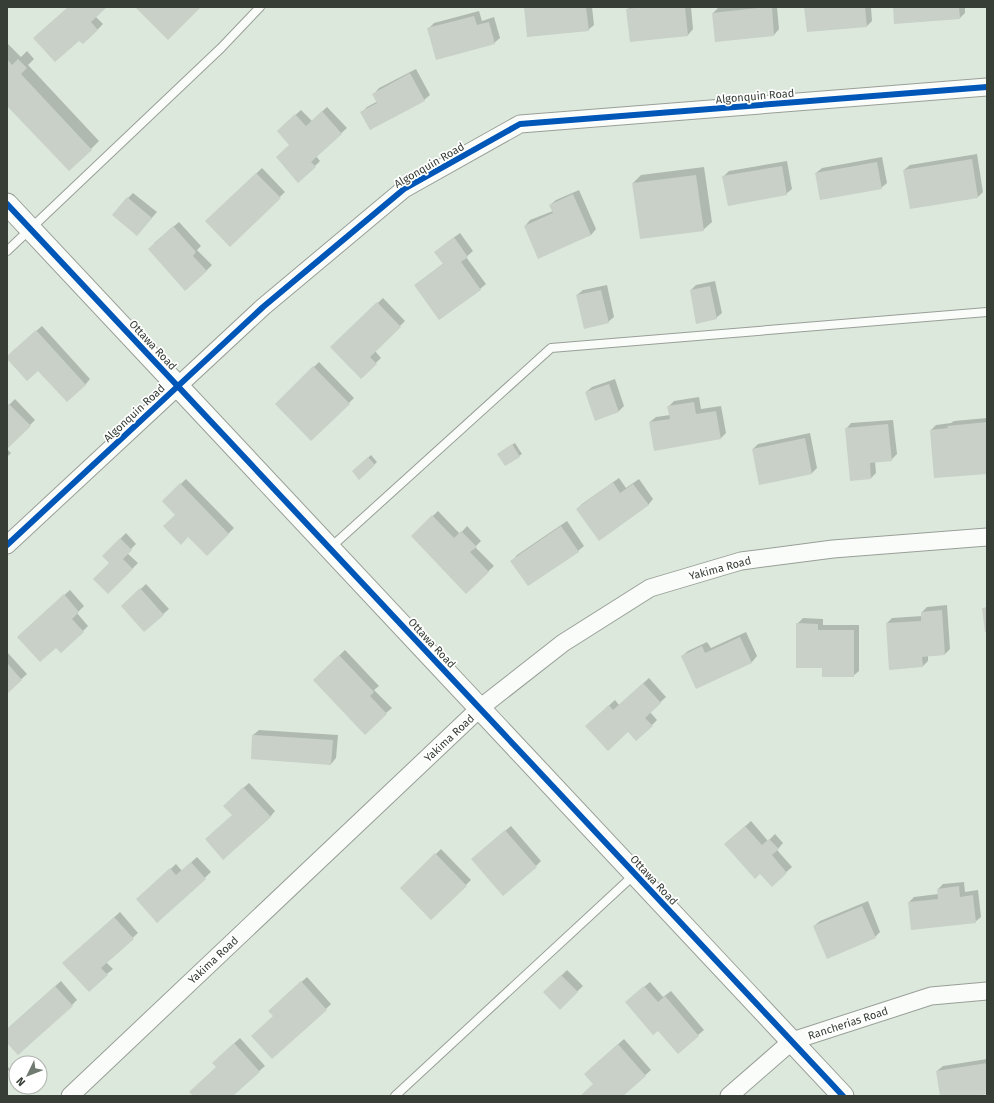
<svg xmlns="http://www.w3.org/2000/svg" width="994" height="1103" font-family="'Fira Sans',sans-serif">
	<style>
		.shadow { fill: #0003 }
		.building { fill: #c8d0c7 }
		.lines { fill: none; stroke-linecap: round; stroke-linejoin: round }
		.service-casing { stroke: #989f97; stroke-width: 10 }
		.minor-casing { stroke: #989f97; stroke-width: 19 }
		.tertiary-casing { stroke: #989f97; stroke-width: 23 }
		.service { stroke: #fafcfa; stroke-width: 8 }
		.minor { stroke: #fafcfa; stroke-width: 17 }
		.tertiary { stroke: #fafcfa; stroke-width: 21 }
		.cycleway-casing { stroke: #fff; stroke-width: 8 }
		.cycleway { stroke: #0057b8; stroke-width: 6 }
		.labels { text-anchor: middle; stroke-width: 3.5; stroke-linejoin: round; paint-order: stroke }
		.street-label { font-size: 11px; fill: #363e36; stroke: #fff }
	</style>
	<rect width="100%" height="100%" fill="#dde8dc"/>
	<g class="shadow">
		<polygon points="69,7 106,7 95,16 103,24 97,30"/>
		<polygon points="525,7 592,7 594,25 588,30"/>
		<polygon points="630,7 691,7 693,29 688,35 631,41 628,9"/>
		<polygon points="777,7 779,29 774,35 716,41 713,13 718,8"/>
		<polygon points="805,7 871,7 872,21 867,26"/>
		<polygon points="894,7 965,7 965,13 960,18"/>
		<polygon points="479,11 482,21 494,17 500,38 494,43 429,28 434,23"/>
		<polygon points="7,43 21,57 27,51 34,59 28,65 99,141 91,149 7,104"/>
		<polygon points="416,69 430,95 424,100 362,112 367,107 378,101 374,94 379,88"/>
		<polygon points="327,107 347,128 316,156 320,161 315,166 290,145 283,126 301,110 312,121"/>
		<polygon points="977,154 983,192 978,197 904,170 910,165"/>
		<polygon points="882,157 887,183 881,188 816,173 822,168"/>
		<polygon points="787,161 792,189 786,194 723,177 729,171"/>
		<polygon points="704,167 712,222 703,230 633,183 641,175"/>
		<polygon points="262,168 285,192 230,245 207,221"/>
		<polygon points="579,190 596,229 591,235 538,257 525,226 530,220 553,211 550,205 556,200"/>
		<polygon points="133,193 157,212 137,235 128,198"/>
		<polygon points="179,222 201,246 197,250 212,265 206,271 154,243"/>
		<polygon points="460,233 473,251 466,257 486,284 480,289 440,319 415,285 444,263 441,247"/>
		<polygon points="715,281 722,313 716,318 691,290 696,285"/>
		<polygon points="607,285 614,317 608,322 577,295 583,290"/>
		<polygon points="383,298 405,321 375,351 381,358 361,377 332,347"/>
		<polygon points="42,326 90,379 85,385 38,369 12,352"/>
		<polygon points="319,362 354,398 311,440 276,404"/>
		<polygon points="615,379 624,406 619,411 596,419 586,392 592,387"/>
		<polygon points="699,397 701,409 721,406 726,433 720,439 650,422 656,417 670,415 668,407 674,401"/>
		<polygon points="15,399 35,420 7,448 7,407"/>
		<polygon points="987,418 987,473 931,430 936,425 951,423 954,421"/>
		<polygon points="893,420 897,454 891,460 875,461 876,473 871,478 846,429 851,423"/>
		<polygon points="810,433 817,468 812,473 760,484 753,449 758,444"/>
		<polygon points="515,443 522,454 519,456 498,454"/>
		<polygon points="7,449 11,453 7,457"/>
		<polygon points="371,455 377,462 359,479 353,471"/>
		<polygon points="619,478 626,488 639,479 653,499 648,505 577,509 582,504"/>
		<polygon points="186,479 234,528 207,555 176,515 163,501"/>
		<polygon points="438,511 460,534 467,526 481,541 475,547 494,566 466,592 412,536"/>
		<polygon points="567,521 584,546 578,551 512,561 517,555"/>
		<polygon points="126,533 136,544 127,553 138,563 108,593 110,563 103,556"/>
		<polygon points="146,584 169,609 144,631 128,601"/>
		<polygon points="70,590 84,606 77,613 88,626 83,631 56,646 23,632"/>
		<polygon points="947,605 950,649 945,654 928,655 928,661 923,666 887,623 892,618 922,616 922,612 927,607"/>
		<polygon points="803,618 823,619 823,625 859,625 859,671 853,676 823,667 797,624"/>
		<polygon points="746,632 757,656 752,662 697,687 682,656 688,651 707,642 711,648"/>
		<polygon points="345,650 379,686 374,690 392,708 386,713 314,680"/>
		<polygon points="7,652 27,674 7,692"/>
		<polygon points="649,678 666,697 650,712 657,720 652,725 592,721 615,700 619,705"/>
		<polygon points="259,730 338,735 336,758 331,764 252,758 253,735"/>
		<polygon points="249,783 275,811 270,817 233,815 230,800"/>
		<polygon points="751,821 768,841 775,834 783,843 777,850 792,867 772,885 731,839"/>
		<polygon points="511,826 541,861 536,866 478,854"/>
		<polygon points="441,849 471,880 431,919 401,888"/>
		<polygon points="197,857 211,872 158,921 143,894 176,864 182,871"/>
		<polygon points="964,882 965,892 978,890 981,917 975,922 909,902 914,897 938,894 938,889 943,884"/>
		<polygon points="868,901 880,932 875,937 814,926 820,921"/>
		<polygon points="120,912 138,933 106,962 113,969 107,974 69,958"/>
		<polygon points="567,970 583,986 560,1008 545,992"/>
		<polygon points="307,977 331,1004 326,1009 275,1016 275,1006"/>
		<polygon points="61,981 77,1000 72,1005 7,1041 7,1029"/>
		<polygon points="650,982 663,997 671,991 704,1030 698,1035 632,997"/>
		<polygon points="240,1038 265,1066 231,1096 194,1096 217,1067 218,1058"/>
		<polygon points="624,1039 651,1070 622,1096 581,1096 594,1084 591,1068"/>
		<polygon points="987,1059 987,1093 970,1096 941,1096 937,1071 943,1066"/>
		<polygon points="7,1066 10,1069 7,1072"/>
	</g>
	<g class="building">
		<polygon points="68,7 107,7 91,22 98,30 83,44 79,41 55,62 33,38"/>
		<polygon points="135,7 201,7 168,40"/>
		<polygon points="524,7 586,7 589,31 527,37"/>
		<polygon points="643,7 685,7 688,36 630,42 626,9"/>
		<polygon points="766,7 772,7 774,36 715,42 712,13"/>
		<polygon points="804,7 865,7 867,27 807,32"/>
		<polygon points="893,7 959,7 960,19 894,24"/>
		<polygon points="474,16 477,25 489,22 495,44 436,60 427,28"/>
		<polygon points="7,59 12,65 18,59 27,68 21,74 92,150 69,171 7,106"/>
		<polygon points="410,73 425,101 370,130 360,112 377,103 372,94"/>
		<polygon points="322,111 342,134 311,162 316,167 298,183 276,157 289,145 277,131 295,114 306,126"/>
		<polygon points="972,159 978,198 910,209 903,170"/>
		<polygon points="877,162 882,189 820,200 815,173"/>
		<polygon points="782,166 787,195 728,206 722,176"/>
		<polygon points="256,173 281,198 230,247 205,221"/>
		<polygon points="696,175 704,231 640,239 632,183"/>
		<polygon points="573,194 591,235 538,259 524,226 553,213 549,205"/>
		<polygon points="127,197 152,218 137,236 112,215"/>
		<polygon points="173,226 196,252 193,256 207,271 185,291 148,249"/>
		<polygon points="454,237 468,257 461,262 481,290 439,320 414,285 443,264 434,252"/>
		<polygon points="710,286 717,319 696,324 690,290"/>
		<polygon points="601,290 609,323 584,329 576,295"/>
		<polygon points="377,302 401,327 370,357 377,364 361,379 330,347"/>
		<polygon points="36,330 86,385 67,402 38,371 27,381 7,359 7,356"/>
		<polygon points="313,366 350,404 311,441 275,404"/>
		<polygon points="609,384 619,412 595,421 585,392"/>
		<polygon points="694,402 696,414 716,411 721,439 654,451 649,422 670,419 667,406"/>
		<polygon points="9,404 31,426 7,449 7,405"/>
		<polygon points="987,422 987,474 934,478 930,430 948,428 947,426"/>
		<polygon points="888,424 892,461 870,463 871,479 850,481 845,428"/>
		<polygon points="805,438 812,474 759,485 752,449"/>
		<polygon points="512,444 520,457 505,466 497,454"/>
		<polygon points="368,457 375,465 359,480 352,471"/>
		<polygon points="613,482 620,493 633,484 649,505 599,541 576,509"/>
		<polygon points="180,483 229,534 207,556 188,537 181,545 163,526 175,515 162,501"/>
		<polygon points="432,515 454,538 461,531 477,547 470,552 489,572 466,594 411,536"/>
		<polygon points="561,526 579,552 528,586 510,561"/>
		<polygon points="120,538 132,550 123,559 133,569 108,594 93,579 109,563 102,556"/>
		<polygon points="140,588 164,615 144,632 121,606"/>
		<polygon points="64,594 79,612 72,619 84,632 61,653 56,648 40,662 17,637"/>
		<polygon points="987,607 987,632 985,632 982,608"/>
		<polygon points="942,610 945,655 922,657 923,667 889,670 886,623 921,621 921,612"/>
		<polygon points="796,623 818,624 818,630 854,630 854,677 822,677 822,668 796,668"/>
		<polygon points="740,637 752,663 696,689 681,656 702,646 705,653"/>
		<polygon points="339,655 374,692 370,696 387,714 365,735 313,680"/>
		<polygon points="7,663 22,680 7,694"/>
		<polygon points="643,683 661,703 645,718 653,726 636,741 628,732 608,751 585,726 609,705 613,710"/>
		<polygon points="252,735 333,740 331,765 251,759"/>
		<polygon points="243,787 271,817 223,860 205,839 232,815 223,806"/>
		<polygon points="745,826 762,845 769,839 779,849 772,855 787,873 772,887 760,874 755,879 724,844"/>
		<polygon points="505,830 537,867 503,896 471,859"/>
		<polygon points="435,853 467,886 431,920 400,888"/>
		<polygon points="191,862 206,879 157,923 136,899 170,868 176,875"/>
		<polygon points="959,886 960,897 973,895 976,923 911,930 908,902 938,899 937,889"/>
		<polygon points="862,906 876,938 827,959 813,926"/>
		<polygon points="114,917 134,939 101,968 108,975 89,992 62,963"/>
		<polygon points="561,975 578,992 560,1010 543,992"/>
		<polygon points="301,981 327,1010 272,1059 251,1036 273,1016 268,1011"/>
		<polygon points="55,986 73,1006 18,1055 7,1043 7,1029"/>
		<polygon points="644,986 658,1002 665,996 699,1036 678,1054 658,1031 653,1035 625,1002"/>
		<polygon points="234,1043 260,1072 233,1096 193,1096 189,1092 216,1067 212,1063"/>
		<polygon points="618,1044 646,1076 623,1096 580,1096 593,1084 584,1074"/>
		<polygon points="987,1063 987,1094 977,1096 940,1096 936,1071"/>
	</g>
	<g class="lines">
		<g class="service-casing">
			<g id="service">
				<polyline points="7,251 221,48 260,7"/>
				<polyline points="330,548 551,348 987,312"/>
				<polyline points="395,1096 635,874"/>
			</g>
		</g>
		<g class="minor-casing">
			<g id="minor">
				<polyline points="7,545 263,307 404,189 520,124 987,87"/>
				<polyline points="70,1096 480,708 563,643 650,588 741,561 833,549 987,537"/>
				<polyline points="729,1096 792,1041 931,996 987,991"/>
			</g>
		</g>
		<g class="tertiary-casing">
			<polyline id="tertiary" points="7,204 843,1096"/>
		</g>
		<use href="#service" class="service"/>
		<use href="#minor" class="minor"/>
		<use href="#tertiary" class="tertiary"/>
		<g class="cycleway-casing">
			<g id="cycleway">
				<polyline points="7,204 843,1096"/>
				<polyline points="7,545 263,307 404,189 520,124 987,87"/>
			</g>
		</g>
		<use href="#cycleway" class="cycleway"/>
	</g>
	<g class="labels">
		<g class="street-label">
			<text transform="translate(755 96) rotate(-5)" y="4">Algonquin Road</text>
			<text transform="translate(429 165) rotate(-30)" y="4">Algonquin Road</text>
			<text transform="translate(153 345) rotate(47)" y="4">Ottawa Road</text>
			<text transform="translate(134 413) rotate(-43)" y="4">Algonquin Road</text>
			<text transform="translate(720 568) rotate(-15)" y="4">Yakima Road</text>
			<text transform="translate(432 643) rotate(47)" y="4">Ottawa Road</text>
			<text transform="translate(449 738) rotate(-43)" y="4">Yakima Road</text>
			<text transform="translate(654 880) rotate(47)" y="4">Ottawa Road</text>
			<text transform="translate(213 960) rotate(-43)" y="4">Yakima Road</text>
			<text transform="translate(848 1023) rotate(-18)" y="4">Rancherias Road</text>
		</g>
	</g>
	<rect width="994" height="1103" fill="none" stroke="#363e36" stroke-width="16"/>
	<g transform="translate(28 1075) rotate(227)"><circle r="19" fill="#ffffff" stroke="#afb2af"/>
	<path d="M0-3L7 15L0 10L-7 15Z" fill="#707a70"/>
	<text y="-6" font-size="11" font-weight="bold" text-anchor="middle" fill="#363e36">N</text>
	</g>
</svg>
